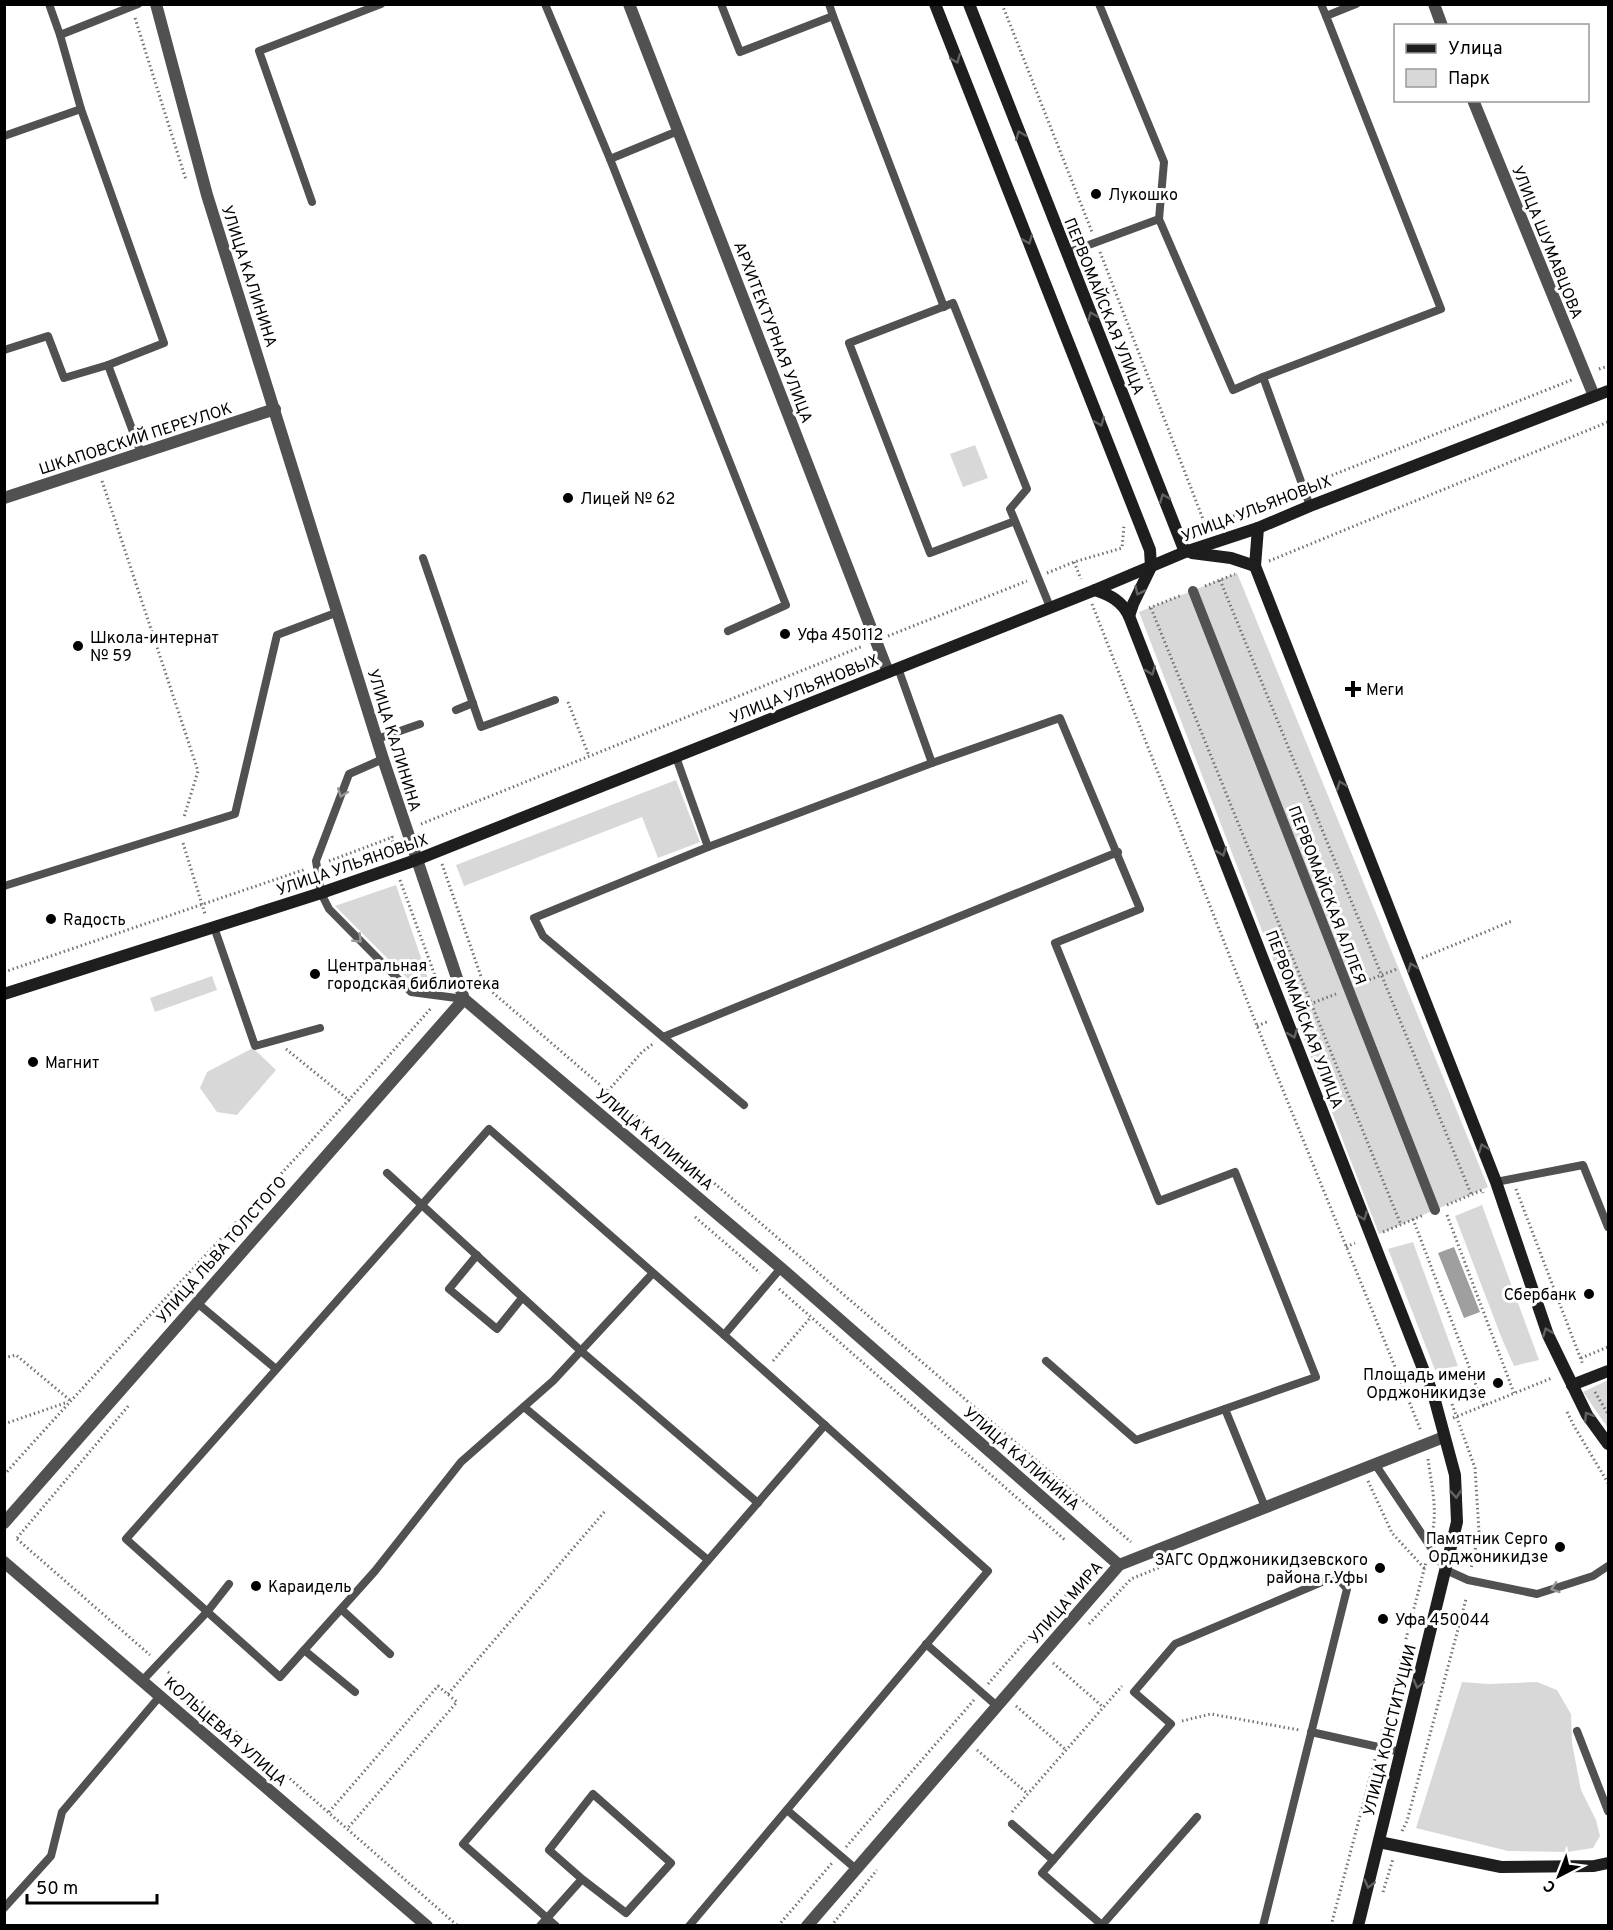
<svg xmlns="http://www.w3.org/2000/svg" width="1613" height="1930" font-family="Overpass,sans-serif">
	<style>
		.green { fill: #d8d8d8 }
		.water { fill: #9f9f9f }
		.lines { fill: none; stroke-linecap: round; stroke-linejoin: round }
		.path { stroke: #737373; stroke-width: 3; stroke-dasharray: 1.5 3; stroke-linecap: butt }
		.service { stroke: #515151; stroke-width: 8 }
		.pedestrian { stroke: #515151; stroke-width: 10 }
		.minor { stroke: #515151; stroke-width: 12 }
		.tertiary { stroke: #515151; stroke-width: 12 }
		.secondary { stroke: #1e1e1e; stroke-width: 12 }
		.oneway { stroke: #626262 }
		.oneway2 { stroke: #979797 }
		.poi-dot { fill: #000; stroke: #fff; stroke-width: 2 }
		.labels { text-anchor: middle; stroke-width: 6; stroke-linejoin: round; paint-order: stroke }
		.poi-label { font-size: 16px; fill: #000; stroke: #fff; text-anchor: start }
		.street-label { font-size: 16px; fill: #000; stroke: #fff }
	</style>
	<rect width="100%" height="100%" fill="#fff"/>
	<g class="green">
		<polygon points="975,445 988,478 963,487 950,454"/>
		<polygon points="1237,573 1488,1187 1379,1234 1139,612"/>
		<polygon points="676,780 700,842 658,858 642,817 464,886 456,865"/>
		<polygon points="396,885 428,978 413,984 335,906"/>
		<polygon points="212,976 217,990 155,1012 150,998"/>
		<polygon points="253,1048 276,1070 237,1115 217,1112 200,1088 207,1072"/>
		<polygon points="1482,1205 1539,1360 1514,1366 1502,1339 1455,1216"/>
		<polygon points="1413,1242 1458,1366 1435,1370 1388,1249"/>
		<polygon points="1608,1380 1608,1428 1583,1392"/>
		<polygon points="1462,1682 1489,1684 1537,1682 1557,1690 1571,1714 1572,1743 1581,1790 1596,1820 1600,1836 1593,1848 1567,1852 1508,1851 1416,1828"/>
	</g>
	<polygon class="water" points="1454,1247 1480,1312 1464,1318 1438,1253"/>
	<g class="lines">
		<g class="path">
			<polyline points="1002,4 1092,232"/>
			<polyline points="135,18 186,180"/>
			<polyline points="1100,252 1206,527 1261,505 1260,511"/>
			<polyline points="1599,369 1608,366"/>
			<polyline points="102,481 198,771 184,817"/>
			<polyline points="1315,482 1574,379"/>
			<polyline points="1261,505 1292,491"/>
			<polyline points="1269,561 1608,422"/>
			<polyline points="1074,562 1081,579"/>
			<polyline points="1047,573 1074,562 1122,548 1124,526"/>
			<polyline points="1220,580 1471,1194"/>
			<polyline points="1205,586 1235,574"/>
			<polyline points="1092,604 1257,1026 1421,1431"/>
			<polyline points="1149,608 1182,595"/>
			<polyline points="1151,608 1401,1225"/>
			<polyline points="888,636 1027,581"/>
			<polyline points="568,702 589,756"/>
			<polyline points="421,824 863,646"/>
			<polyline points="392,836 394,853"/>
			<polyline points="183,843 205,914"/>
			<polyline points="329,861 393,837"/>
			<polyline points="442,864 484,985 1131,1542"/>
			<polyline points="400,880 438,984"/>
			<polyline points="1422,958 1512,921"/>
			<polyline points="4,972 306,869"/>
			<polyline points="1361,983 1397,969"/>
			<polyline points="1297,1009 1336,994"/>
			<polyline points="1257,1026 1269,1021"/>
			<polyline points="286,1049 350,1101"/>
			<polyline points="608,1091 642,1052 654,1043"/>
			<polyline points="1516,1189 1583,1365"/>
			<polyline points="1447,1205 1482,1190 1483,1193"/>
			<polyline points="1447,1215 1514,1393"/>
			<polyline points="695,1217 760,1273"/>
			<polyline points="1413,1219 1484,1406"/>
			<polyline points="1383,1232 1424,1215"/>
			<polyline points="1346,1247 1355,1243"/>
			<polyline points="779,1289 1065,1540"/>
			<polyline points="4,1358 16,1355 71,1401"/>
			<polyline points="1581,1358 1608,1347"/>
			<polyline points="773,1361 811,1317"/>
			<polyline points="1595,1392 1608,1414"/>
			<polyline points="1452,1404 1475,1468 1479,1532 1471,1569"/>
			<polyline points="1567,1412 1574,1426 1608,1483"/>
			<polyline points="1453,1418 1552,1378"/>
			<polyline points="4,1424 68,1402"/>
			<path d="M1428,1459C1431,1482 1437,1506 1433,1529"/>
			<path d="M4,1475C145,1317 292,1166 432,1007"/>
			<polyline points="1368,1481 1392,1533 1425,1569"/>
			<polyline points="17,1538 130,1404"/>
			<polyline points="17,1539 150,1655"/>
			<polyline points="1089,1624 1131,1579 1190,1555"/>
			<polyline points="1053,1663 1103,1707"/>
			<polyline points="168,1672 458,1926"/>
			<polyline points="988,1684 1094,1563"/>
			<polyline points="448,1694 606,1510"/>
			<polyline points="1016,1706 1066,1750"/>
			<polyline points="1182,1721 1211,1714 1299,1730"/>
			<polyline points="1381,1735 1426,1562"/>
			<polyline points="977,1750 1028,1794"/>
			<polyline points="329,1812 438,1686 457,1702 347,1829"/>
			<polyline points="1012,1812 1122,1686"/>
			<polyline points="1402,1831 1407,1821 1466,1599"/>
			<polyline points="846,1847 974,1700"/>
			<polyline points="1383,1892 1393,1859"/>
			<polyline points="778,1926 832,1863"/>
			<polyline points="831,1926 877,1870"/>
			<polyline points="1331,1926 1375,1759"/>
		</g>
		<g class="service">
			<polyline points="49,4 60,35"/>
			<polyline points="545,4 610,159 786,605 728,631"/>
			<polyline points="721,4 740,52 833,16 944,307"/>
			<polyline points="829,4 833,16"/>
			<polyline points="1099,4 1164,162 1159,219"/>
			<polyline points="1321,4 1326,16"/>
			<polyline points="81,109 164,343 108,365"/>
			<polyline points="4,136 81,109 60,35 138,4"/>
			<polyline points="610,159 678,131"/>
			<polyline points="312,202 259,51 381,4"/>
			<polyline points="1067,253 1159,219 1233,390 1263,377 1310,506"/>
			<polyline points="4,350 48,336 64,378 108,365 141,453"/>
			<polyline points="1263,377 1441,309 1326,16 1356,4"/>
			<polyline points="1015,521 1010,509 1027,489 953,303 849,343 930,553 1015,521 1050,607"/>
			<polyline points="423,558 481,727 555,700"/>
			<polyline points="456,710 473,703"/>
			<polyline points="377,739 420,724"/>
			<polyline points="676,757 708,847 932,763 898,668"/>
			<polyline points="383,759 349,774 316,861 321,893 329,909 411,992 464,999"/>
			<polyline points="932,763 1060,718 1140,909 1055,943 1159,1201 1235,1172 1316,1377 1136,1440 1046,1361"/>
			<polyline points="708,847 534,918 543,936 744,1105"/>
			<polyline points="4,886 235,814 277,635 338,612"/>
			<polyline points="214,927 255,1046 320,1028"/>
			<polyline points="663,1037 1118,852"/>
			<polyline points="387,1173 581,1351 758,1503"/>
			<polyline points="1496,1182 1583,1165 1608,1227"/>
			<polyline points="477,1255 449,1289 497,1329 522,1298"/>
			<polyline points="653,1273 553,1381 461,1462 375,1571 280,1677 126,1539 489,1129 724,1335"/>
			<polyline points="196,1302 276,1369"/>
			<polyline points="524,1407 708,1560"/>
			<polyline points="1225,1409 1265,1507"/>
			<polyline points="1375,1464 1446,1570 1468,1580 1537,1594 1593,1576 1608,1566"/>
			<polyline points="341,1609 390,1654"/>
			<polyline points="926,1644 997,1706"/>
			<polyline points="304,1650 355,1692"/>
			<polyline points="142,1681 207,1612 229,1584"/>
			<polyline points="1577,1731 1608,1811"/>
			<polyline points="1311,1732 1401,1752"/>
			<polyline points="787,1810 856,1869"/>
			<polyline points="1012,1824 1053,1860"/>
			<polyline points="4,1908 51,1856 62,1812 160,1696"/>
			<polyline points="1102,1925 1197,1817"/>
			<polyline points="540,1926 582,1879 626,1913 671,1863 593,1794 549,1850 582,1879"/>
			<polyline points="556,1926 463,1844 825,1425"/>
			<polyline points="689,1926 988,1571 724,1335 781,1268"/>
			<polyline points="1103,1926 1042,1873 1171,1724 1134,1692 1175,1644 1336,1576 1347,1589 1263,1926"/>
		</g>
		<polyline class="pedestrian" points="1193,591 1435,1210"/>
		<g class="minor">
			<polyline points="629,4 888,672"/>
			<polyline points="1434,4 1442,26"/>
			<polyline points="1473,100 1594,396"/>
			<polyline points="4,498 275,409"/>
			<polyline points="4,1523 464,999"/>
		</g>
		<g class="tertiary">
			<polyline points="156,4 207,195 383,759 464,999 781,1268 1119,1565"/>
			<polyline points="4,1562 427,1926"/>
			<polyline points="807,1926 1119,1565 1444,1437"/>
		</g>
		<g class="secondary">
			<polyline points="935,4 1150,550 1151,567 1133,604 1129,616"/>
			<polyline points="969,4 1185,552"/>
			<polyline points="1258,528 1255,566 1496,1182 1548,1335 1587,1415 1608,1444"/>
			<polyline points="1192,553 1231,558 1255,566"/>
			<path d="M1095,590C1110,595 1122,601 1129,616L1434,1397L1455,1475L1457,1522L1358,1926"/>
			<polyline points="4,994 321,893 416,860 1095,590 1185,552 1258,528 1310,506 1608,391"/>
			<polyline points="1572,1385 1608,1371"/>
			<polyline points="1379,1842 1501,1867 1594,1866 1608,1863"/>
		</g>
	</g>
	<defs><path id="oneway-chevron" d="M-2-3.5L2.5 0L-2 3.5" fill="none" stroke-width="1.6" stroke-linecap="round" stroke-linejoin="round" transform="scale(1.5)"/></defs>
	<g class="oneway">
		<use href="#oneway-chevron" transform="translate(956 59) rotate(68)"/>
		<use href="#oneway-chevron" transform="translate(1020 135) rotate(-112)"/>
		<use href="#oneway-chevron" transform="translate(1028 240) rotate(68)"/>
		<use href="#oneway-chevron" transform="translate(1092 316) rotate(-112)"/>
		<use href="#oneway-chevron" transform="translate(1100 422) rotate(68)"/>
		<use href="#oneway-chevron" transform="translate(1164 498) rotate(-112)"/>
		<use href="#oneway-chevron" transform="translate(1139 591) rotate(116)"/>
		<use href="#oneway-chevron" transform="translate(1151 671) rotate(69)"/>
		<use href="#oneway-chevron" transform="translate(1341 785) rotate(-111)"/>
		<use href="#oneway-chevron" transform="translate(1222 852) rotate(69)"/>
		<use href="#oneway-chevron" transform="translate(1412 967) rotate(-111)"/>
		<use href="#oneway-chevron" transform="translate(1293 1034) rotate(69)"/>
		<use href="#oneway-chevron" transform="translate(1483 1148) rotate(-111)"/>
		<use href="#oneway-chevron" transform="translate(1363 1216) rotate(69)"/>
		<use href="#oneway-chevron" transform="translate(1547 1332) rotate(-111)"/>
		<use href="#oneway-chevron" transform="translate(1588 1416) rotate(-122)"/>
		<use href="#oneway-chevron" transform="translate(1456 1494) rotate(86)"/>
		<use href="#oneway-chevron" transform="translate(1418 1684) rotate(104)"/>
		<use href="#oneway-chevron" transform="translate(1369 1884) rotate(104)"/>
	</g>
	<g class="oneway2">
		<use href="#oneway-chevron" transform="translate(342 793) rotate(111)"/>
		<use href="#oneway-chevron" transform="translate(358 939) rotate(45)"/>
		<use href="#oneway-chevron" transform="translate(1555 1588) rotate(162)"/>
	</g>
	<g class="poi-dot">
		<circle cx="1096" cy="194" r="6"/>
		<circle cx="568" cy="498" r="6"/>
		<circle cx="785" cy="634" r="6"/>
		<circle cx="78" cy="646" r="6"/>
		<path d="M1350 680h6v6h6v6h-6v6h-6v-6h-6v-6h6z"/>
		<circle cx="51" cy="919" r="6"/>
		<circle cx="315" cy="974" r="6"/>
		<circle cx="33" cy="1062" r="6"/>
		<circle cx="1589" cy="1294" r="6"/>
		<circle cx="1498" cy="1383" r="6"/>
		<circle cx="1560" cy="1547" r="6"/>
		<circle cx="1380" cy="1568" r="6"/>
		<circle cx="256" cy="1586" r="6"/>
		<circle cx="1383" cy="1619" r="6"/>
	</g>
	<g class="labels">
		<g class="poi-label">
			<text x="1108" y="200">Лукошко</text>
			<text x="580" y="504">Лицей № 62</text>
			<text x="797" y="640">Уфа 450112</text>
			<text x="90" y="643">Школа-интернат<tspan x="90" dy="18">№ 59</tspan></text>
			<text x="1366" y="695">Меги</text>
			<text x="63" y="925">Rадость</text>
			<text x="327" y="971">Центральная<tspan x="327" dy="18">городская библиотека</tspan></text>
			<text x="45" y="1068">Магнит</text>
			<text x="1577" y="1300" text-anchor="end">Сбербанк</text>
			<text x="1486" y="1380" text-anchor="end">Площадь имени<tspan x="1486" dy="18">Орджоникидзе</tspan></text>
			<text x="1548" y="1544" text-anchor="end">Памятник Серго<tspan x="1548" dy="18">Орджоникидзе</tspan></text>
			<text x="1368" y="1565" text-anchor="end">ЗАГС Орджоникидзевского<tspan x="1368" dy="18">района г.Уфы</tspan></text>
			<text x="268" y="1592">Караидель</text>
			<text x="1395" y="1625">Уфа 450044</text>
		</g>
		<g class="street-label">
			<text transform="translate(1548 242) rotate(68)" y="6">УЛИЦА ШУМАВЦОВА</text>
			<text transform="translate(250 276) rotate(72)" y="6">УЛИЦА КАЛИНИНА</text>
			<text transform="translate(1105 306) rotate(68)" y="6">ПЕРВОМАЙСКАЯ УЛИЦА</text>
			<text transform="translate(774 332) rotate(69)" y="6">АРХИТЕКТУРНАЯ УЛИЦА</text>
			<text transform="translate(135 438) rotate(-18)" y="6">ШКАПОВСКИЙ ПЕРЕУЛОК</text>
			<text transform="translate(1256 508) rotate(-21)" y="6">УЛИЦА УЛЬЯНОВЫХ</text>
			<text transform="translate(804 688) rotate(-22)" y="6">УЛИЦА УЛЬЯНОВЫХ</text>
			<text transform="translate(395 740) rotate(73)" y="6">УЛИЦА КАЛИНИНА</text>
			<text transform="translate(352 864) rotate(-19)" y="6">УЛИЦА УЛЬЯНОВЫХ</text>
			<text transform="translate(1328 895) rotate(69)" y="6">ПЕРВОМАЙСКАЯ АЛЛЕЯ</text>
			<text transform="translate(1305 1019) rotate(69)" y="6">ПЕРВОМАЙСКАЯ УЛИЦА</text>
			<text transform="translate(655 1139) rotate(40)" y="6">УЛИЦА КАЛИНИНА</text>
			<text transform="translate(221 1249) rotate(-49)" y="6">УЛИЦА ЛЬВА ТОЛСТОГО</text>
			<text transform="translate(1022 1458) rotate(41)" y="6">УЛИЦА КАЛИНИНА</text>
			<text transform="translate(1065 1602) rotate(-49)" y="6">УЛИЦА МИРА</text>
			<text transform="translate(1389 1730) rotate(-76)" y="6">УЛИЦА КОНСТИТУЦИИ</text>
			<text transform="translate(226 1731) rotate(41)" y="6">КОЛЬЦЕВАЯ УЛИЦА</text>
		</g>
	</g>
	<rect width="1613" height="1930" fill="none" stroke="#000000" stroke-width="12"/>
	<rect x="1394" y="24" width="195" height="78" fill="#ffffff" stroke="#999999" stroke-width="1.5"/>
	<rect x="1406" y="44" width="30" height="9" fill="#1e1e1e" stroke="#999999" stroke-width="1.5"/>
	<text x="1448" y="54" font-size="18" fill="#000000">Улица</text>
	<rect x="1406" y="69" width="30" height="18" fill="#d8d8d8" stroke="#999999" stroke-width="1.5"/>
	<text x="1448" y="84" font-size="18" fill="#000000">Парк</text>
	<g transform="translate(1559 1876) rotate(222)" stroke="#ffffff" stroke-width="4.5" paint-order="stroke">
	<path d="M0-4.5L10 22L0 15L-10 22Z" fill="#000000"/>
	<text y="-9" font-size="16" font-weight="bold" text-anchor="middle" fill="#000000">С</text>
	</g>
	<path d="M27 1894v9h130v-9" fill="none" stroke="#000000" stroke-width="3"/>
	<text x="36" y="1894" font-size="18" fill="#000000" stroke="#ffffff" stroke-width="4.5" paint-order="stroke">50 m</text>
</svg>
